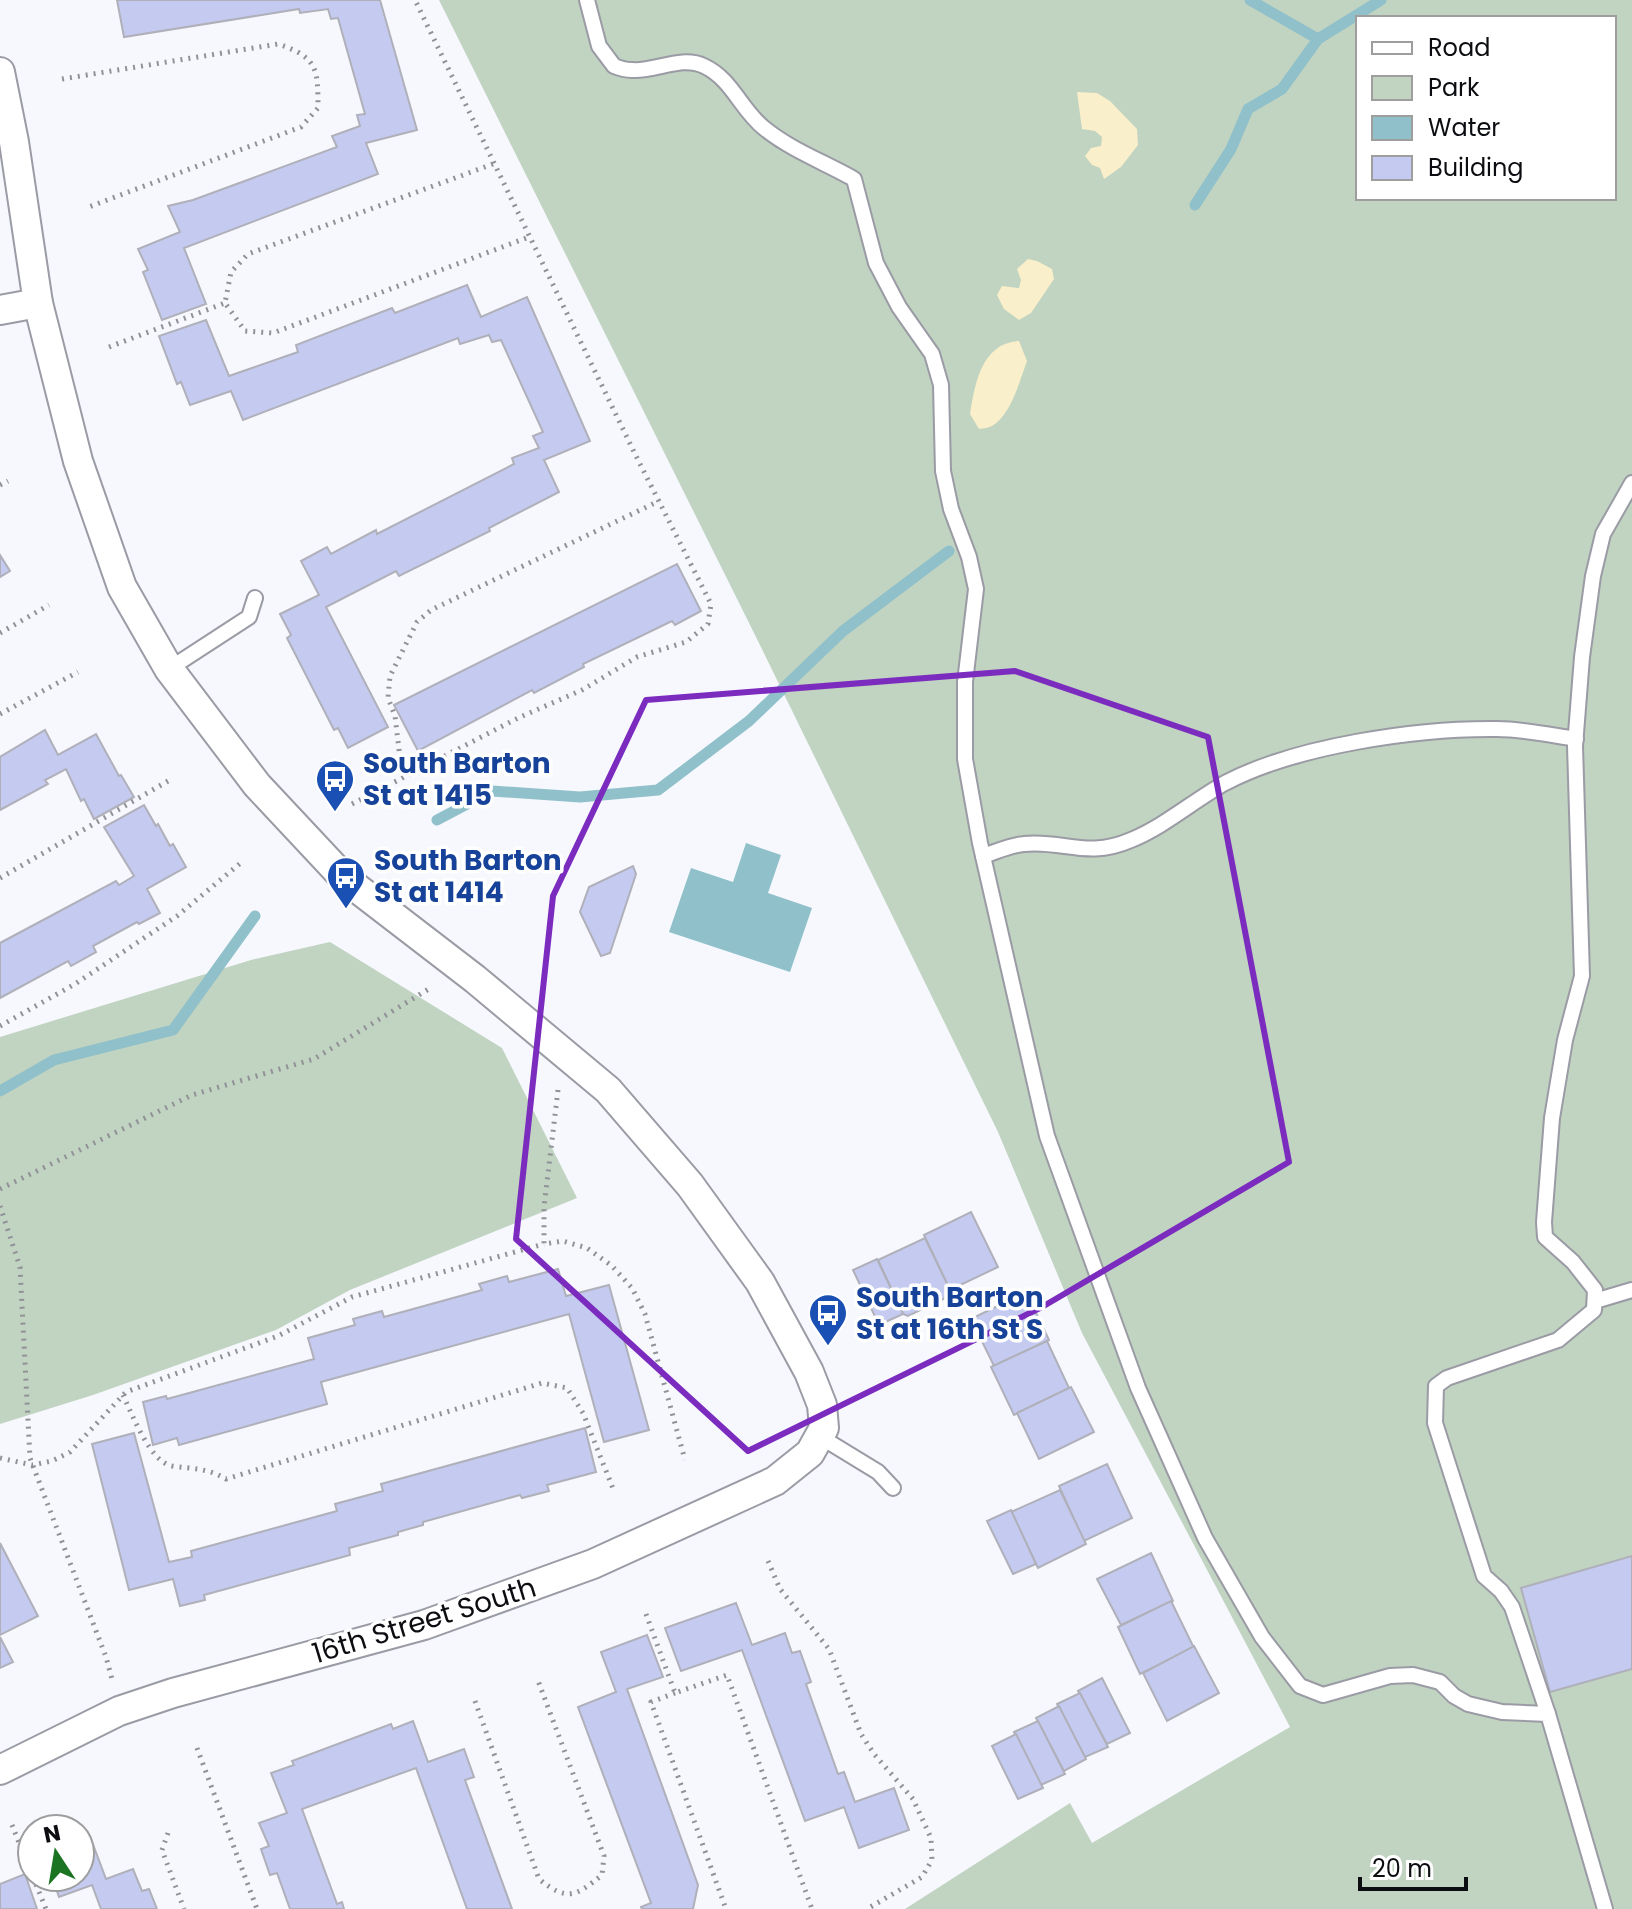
<svg xmlns="http://www.w3.org/2000/svg" width="1632" height="1909" font-family="Poppins,sans-serif">
	<style>
		.green { fill: #c1d3c1; fill-rule: evenodd }
		.sand { fill: #f9efca }
		.water { fill: #90c0ca }
		.lines { fill: none; stroke-linecap: round; stroke-linejoin: round }
		.stream { stroke: #90c0ca; stroke-width: 11 }
		.building { fill: #c5cbf0; stroke: #afb0b9; stroke-width: 2 }
		.lane-casing { stroke: #9a9ba4; stroke-width: 18 }
		.street-casing { stroke: #9a9ba4; stroke-width: 32 }
		.path { stroke: #919297; stroke-width: 5; stroke-dasharray: 2 6; stroke-linecap: butt }
		.lane { stroke: #fff; stroke-width: 14 }
		.street { stroke: #fff; stroke-width: 28 }
		.marked { fill: none; stroke: #7b2cbf; stroke-width: 6; stroke-linejoin: round }
		.labels { text-anchor: middle; stroke-width: 7; stroke-linejoin: round; paint-order: stroke }
		.transit-label { font-size: 28px; font-weight: bold; fill: #164399; stroke: #fff; text-anchor: start }
		.street-label { font-size: 28px; fill: #0c0d10; stroke: #fff }
	</style>
	<rect width="100%" height="100%" fill="#f7f8fe"/>
	<g class="green">
		<path d="M439,0H1632V1909H905L1070,1803L1092,1843L1290,1727L1082,1333L998,1132L757,639ZM1358,18H1614V198H1358Z"/>
		<polygon points="330,942 502,1048 577,1198 350,1290 276,1330 93,1395 0,1424 0,1037 251,960"/>
	</g>
	<g class="sand">
		<polygon points="1077,92 1097,93 1110,101 1137,129 1138,145 1121,167 1104,179 1100,168 1092,165 1085,156 1091,148 1101,146 1102,137 1095,131 1082,129"/>
		<polygon points="1028,259 1037,261 1052,269 1054,279 1031,313 1019,320 1004,309 997,295 1002,286 1019,288 1021,280 1017,269"/>
		<path d="M1019,341L1027,361C1020,380 1011,415 992,426C988,428 984,428 979,429L970,414C975,383 982,343 1019,341Z"/>
	</g>
	<polygon class="water" points="746,843 781,855 768,893 812,908 790,972 669,932 691,868 733,882"/>
	<g class="lines">
		<g class="stream">
			<polyline points="1250,0 1318,39"/>
			<polyline points="1195,205 1231,149 1248,109 1282,89 1318,39 1381,0"/>
			<polyline points="437,820 492,791 580,797 658,790 749,721 843,631 949,551"/>
			<polyline points="0,1091 54,1060 173,1030 255,916"/>
		</g>
	</g>
	<g class="building">
		<polygon points="117,0 380,0 417,130 366,143 378,174 184,248 206,304 162,320 143,272 148,270 138,249 180,232 168,206 193,200 337,147 332,136 360,126 357,115 365,114 338,18 331,19 328,9 300,13 299,9 124,37"/>
		<polygon points="467,285 481,317 527,297 590,441 544,460 559,492 489,528 490,531 399,576 396,571 326,607 388,727 348,748 338,728 334,730 287,638 291,635 280,614 319,595 301,561 327,547 331,554 376,530 377,534 514,464 512,458 539,448 533,436 543,432 501,340 492,342 489,335 460,344 458,338 243,420 231,391 190,405 181,382 177,384 159,336 206,320 229,376 298,352 296,345 392,308 395,313"/>
		<polygon points="0,555 10,571 0,577"/>
		<polygon points="677,564 701,611 675,625 672,621 583,664 584,667 534,693 532,690 418,751 394,705"/>
		<polygon points="45,730 58,755 96,734 119,776 121,775 134,797 94,819 84,799 81,801 66,769 45,780 48,784 0,810 0,757"/>
		<polygon points="144,805 156,826 158,824 170,846 173,844 186,867 147,889 160,913 139,924 137,922 93,946 96,952 71,966 68,961 0,998 0,943 116,881 119,885 134,876 104,827"/>
		<polygon points="633,866 636,874 610,953 601,956 580,912 589,887"/>
		<polygon points="971,1212 998,1267 950,1290 924,1235"/>
		<polygon points="925,1238 950,1290 956,1293 908,1316 903,1314 878,1260"/>
		<polygon points="877,1259 903,1314 879,1325 853,1270"/>
		<polygon points="558,1269 566,1296 609,1285 649,1430 604,1442 569,1314 321,1382 327,1404 179,1445 177,1438 153,1445 143,1402 166,1396 167,1399 314,1359 308,1338 355,1325 353,1319 382,1311 384,1317 482,1290 479,1284 507,1276 509,1282"/>
		<polygon points="1026,1292 1049,1340 994,1366 971,1319"/>
		<polygon points="1047,1341 1069,1388 1014,1415 991,1367"/>
		<polygon points="1071,1387 1094,1432 1039,1459 1017,1413"/>
		<polygon points="585,1428 596,1472 547,1485 549,1491 522,1498 520,1495 423,1522 423,1525 398,1532 398,1535 349,1548 350,1555 204,1595 205,1600 180,1606 173,1579 129,1590 92,1444 134,1433 169,1562 192,1557 191,1551 337,1511 335,1504 383,1491 381,1484"/>
		<polygon points="1107,1464 1132,1518 1084,1541 1059,1486"/>
		<polygon points="1060,1490 1086,1544 1038,1568 1011,1512"/>
		<polygon points="1011,1510 1036,1564 1013,1574 987,1521"/>
		<polygon points="0,1543 38,1616 0,1635"/>
		<polygon points="1151,1553 1173,1601 1121,1625 1097,1579"/>
		<polygon points="1632,1556 1632,1669 1550,1692 1521,1588"/>
		<polygon points="1171,1601 1194,1648 1140,1674 1118,1627"/>
		<polygon points="736,1603 752,1645 785,1633 792,1653 800,1651 811,1682 806,1684 838,1774 844,1772 855,1802 894,1788 909,1830 859,1848 844,1807 805,1821 742,1650 681,1671 665,1628"/>
		<polygon points="647,1635 663,1677 627,1689 698,1885 693,1909 642,1909 641,1907 651,1903 578,1707 616,1692 601,1652"/>
		<polygon points="0,1637 13,1662 0,1668"/>
		<polygon points="1194,1646 1219,1693 1167,1721 1143,1673"/>
		<polygon points="1102,1678 1130,1733 1107,1744 1078,1691"/>
		<polygon points="1080,1693 1108,1747 1085,1757 1057,1704"/>
		<polygon points="1059,1706 1086,1759 1064,1771 1036,1718"/>
		<polygon points="413,1721 428,1762 464,1749 474,1777 465,1780 512,1909 467,1909 416,1768 302,1809 337,1904 342,1902 344,1909 290,1909 277,1873 270,1875 261,1849 269,1846 259,1823 287,1813 271,1773 294,1765 292,1761 391,1724 393,1729"/>
		<polygon points="1038,1721 1065,1774 1041,1785 1014,1732"/>
		<polygon points="1016,1734 1043,1788 1018,1799 992,1746"/>
		<polygon points="91,1839 106,1879 133,1869 142,1891 149,1889 157,1909 101,1909 92,1885 59,1897 52,1877 80,1877 80,1843"/>
		<polygon points="25,1874 37,1909 0,1909 0,1884"/>
	</g>
	<g class="lines">
		<g class="lane-casing">
			<g id="lane">
				<path d="M587,0L599,46L614,66C619,68 626,70 632,70C655,72 681,55 704,66C732,79 741,110 764,128C791,150 824,162 854,179L876,263L899,307L932,354L941,385L943,471L951,509L969,557L976,589L965,682V759L980,843L1047,1136L1138,1388L1205,1538L1262,1637L1300,1686L1323,1695L1390,1676L1413,1675L1440,1682L1454,1696L1468,1704L1502,1712L1548,1714L1605,1909"/>
				<polyline points="169,669 249,617 255,598"/>
				<path d="M983,856C996,852 1010,845 1024,844C1065,840 1087,859 1131,840C1165,826 1193,801 1225,783C1295,746 1417,728 1497,729C1523,729 1550,735 1576,739"/>
				<polyline points="1595,1301 1632,1290"/>
				<polyline points="819,1436 878,1472 893,1488"/>
				<polyline points="1548,1714 1512,1607 1501,1591 1484,1576 1435,1423 1436,1386 1447,1378 1558,1340 1594,1310 1595,1290 1573,1262 1545,1237 1544,1222 1552,1118 1565,1040 1582,976 1575,746 1582,657 1593,576 1603,534 1632,483"/>
			</g>
		</g>
		<g class="street-casing">
			<g id="street">
				<polyline points="0,72 14,142 38,303 78,461 122,587 169,669 257,785 345,879 475,979 608,1090 690,1185 760,1282 809,1372 822,1405 824,1428 810,1453 775,1481 593,1564 424,1625 173,1693 119,1711 0,1770"/>
				<polyline points="0,310 38,303"/>
			</g>
		</g>
		<g class="path">
			<path d="M62,79L278,44C318,57 318,70 318,108L301,127L86,208"/>
			<polyline points="493,164 248,254 231,272 225,303 245,331 273,333 529,237"/>
			<polyline points="109,347 225,303"/>
			<polyline points="0,485 8,481"/>
			<polyline points="0,633 49,605"/>
			<polyline points="0,714 78,672"/>
			<polyline points="408,773 400,758 395,716 388,698 390,676 417,622 431,610 659,501"/>
			<polyline points="352,804 518,718 582,690 637,657 686,642 708,624 711,604 637,458 415,0"/>
			<polyline points="0,878 168,781"/>
			<polyline points="0,1026 75,984 177,916 243,861"/>
			<polyline points="558,1090 544,1207 544,1244 563,1241 587,1248 612,1266 632,1288 645,1314 685,1460"/>
			<polyline points="0,1189 192,1095 314,1059 432,987"/>
			<polyline points="0,1206 20,1267 30,1458 106,1657 113,1683"/>
			<path d="M123,1395C132,1414 150,1462 172,1466C192,1469 208,1468 226,1479L542,1383L567,1388L583,1413L614,1491"/>
			<polyline points="0,1458 32,1465 52,1461 70,1452 126,1392 278,1336 352,1297 544,1244"/>
			<polyline points="768,1561 780,1589 829,1649 861,1734 874,1754 913,1799 931,1838 932,1860 922,1877 867,1909"/>
			<polyline points="646,1614 675,1693 727,1675 812,1909"/>
			<polyline points="675,1693 651,1702 726,1909"/>
			<path d="M475,1701L539,1879C567,1902 576,1896 602,1875L604,1856L537,1678"/>
			<polyline points="197,1748 257,1909"/>
			<polyline points="12,1825 32,1875"/>
			<polyline points="168,1833 162,1850 184,1909"/>
			<polyline points="33,1877 46,1909"/>
		</g>
		<use href="#lane" class="lane"/>
		<use href="#street" class="street"/>
	</g>
	<path class="marked" d="M1015,671L1208,737L1289,1162L1042,1307L748,1451L516,1239L553,896L646,700Z"/>
	<defs>
		<g id="bus-pin" transform="scale(2)"><path d="M0 17L-7.5 6A9.5 9.5 0 1 1 7.5 6Z" fill="#1a4fb4" stroke="#fff"/><path d="M-5-6H5V4H4V6H2V4H-2V6H-4V4H-5ZM-3.5-4V0h7V-4ZM-3.5 1.2v1.5H-2V1.2ZM2 1.2v1.5H3.5V1.2Z" fill="#fff"/></g>
	</defs>
	<g fill-rule="evenodd">
		<use href="#bus-pin" x="335" y="779"/>
		<use href="#bus-pin" x="346" y="876"/>
		<use href="#bus-pin" x="828" y="1313"/>
	</g>
	<g class="labels">
		<g class="transit-label">
			<text x="363" y="773">South Barton<tspan x="363" dy="32">St at 1415</tspan></text>
			<text x="374" y="870">South Barton<tspan x="374" dy="32">St at 1414</tspan></text>
			<text x="856" y="1307">South Barton<tspan x="856" dy="32">St at 16th St S</tspan></text>
		</g>
		<g class="street-label">
			<text transform="translate(424 1620) rotate(-17)" y="10">16th Street South</text>
		</g>
	</g>
	<rect x="1356" y="16" width="260" height="184" fill="#ffffff" stroke="#9e9e9f" stroke-width="2"/>
	<rect x="1372" y="42" width="40" height="12" fill="#ffffff" stroke="#9e9e9f" stroke-width="2"/>
	<text x="1428" y="56" font-size="24" fill="#0c0d10">Road</text>
	<rect x="1372" y="76" width="40" height="24" fill="#c1d3c1" stroke="#9e9e9f" stroke-width="2"/>
	<text x="1428" y="96" font-size="24" fill="#0c0d10">Park</text>
	<rect x="1372" y="116" width="40" height="24" fill="#90c0ca" stroke="#9e9e9f" stroke-width="2"/>
	<text x="1428" y="136" font-size="24" fill="#0c0d10">Water</text>
	<rect x="1372" y="156" width="40" height="24" fill="#c5cbf0" stroke="#9e9e9f" stroke-width="2"/>
	<text x="1428" y="176" font-size="24" fill="#0c0d10">Building</text>
	<g transform="translate(56 1853) rotate(348)"><circle r="38" fill="#ffffff" stroke="#9e9e9f" stroke-width="2"/>
	<path d="M0-6L14 30L0 20L-14 30Z" fill="#1b7421"/>
	<text y="-12" font-size="22" font-weight="bold" text-anchor="middle" fill="#0c0d10">N</text>
	</g>
	<path d="M1360 1877v12h106v-12" fill="none" stroke="#0c0d10" stroke-width="4"/>
	<text x="1372" y="1877" font-size="24" fill="#0c0d10" stroke="#ffffff" stroke-width="6" paint-order="stroke">20 m</text>
</svg>
